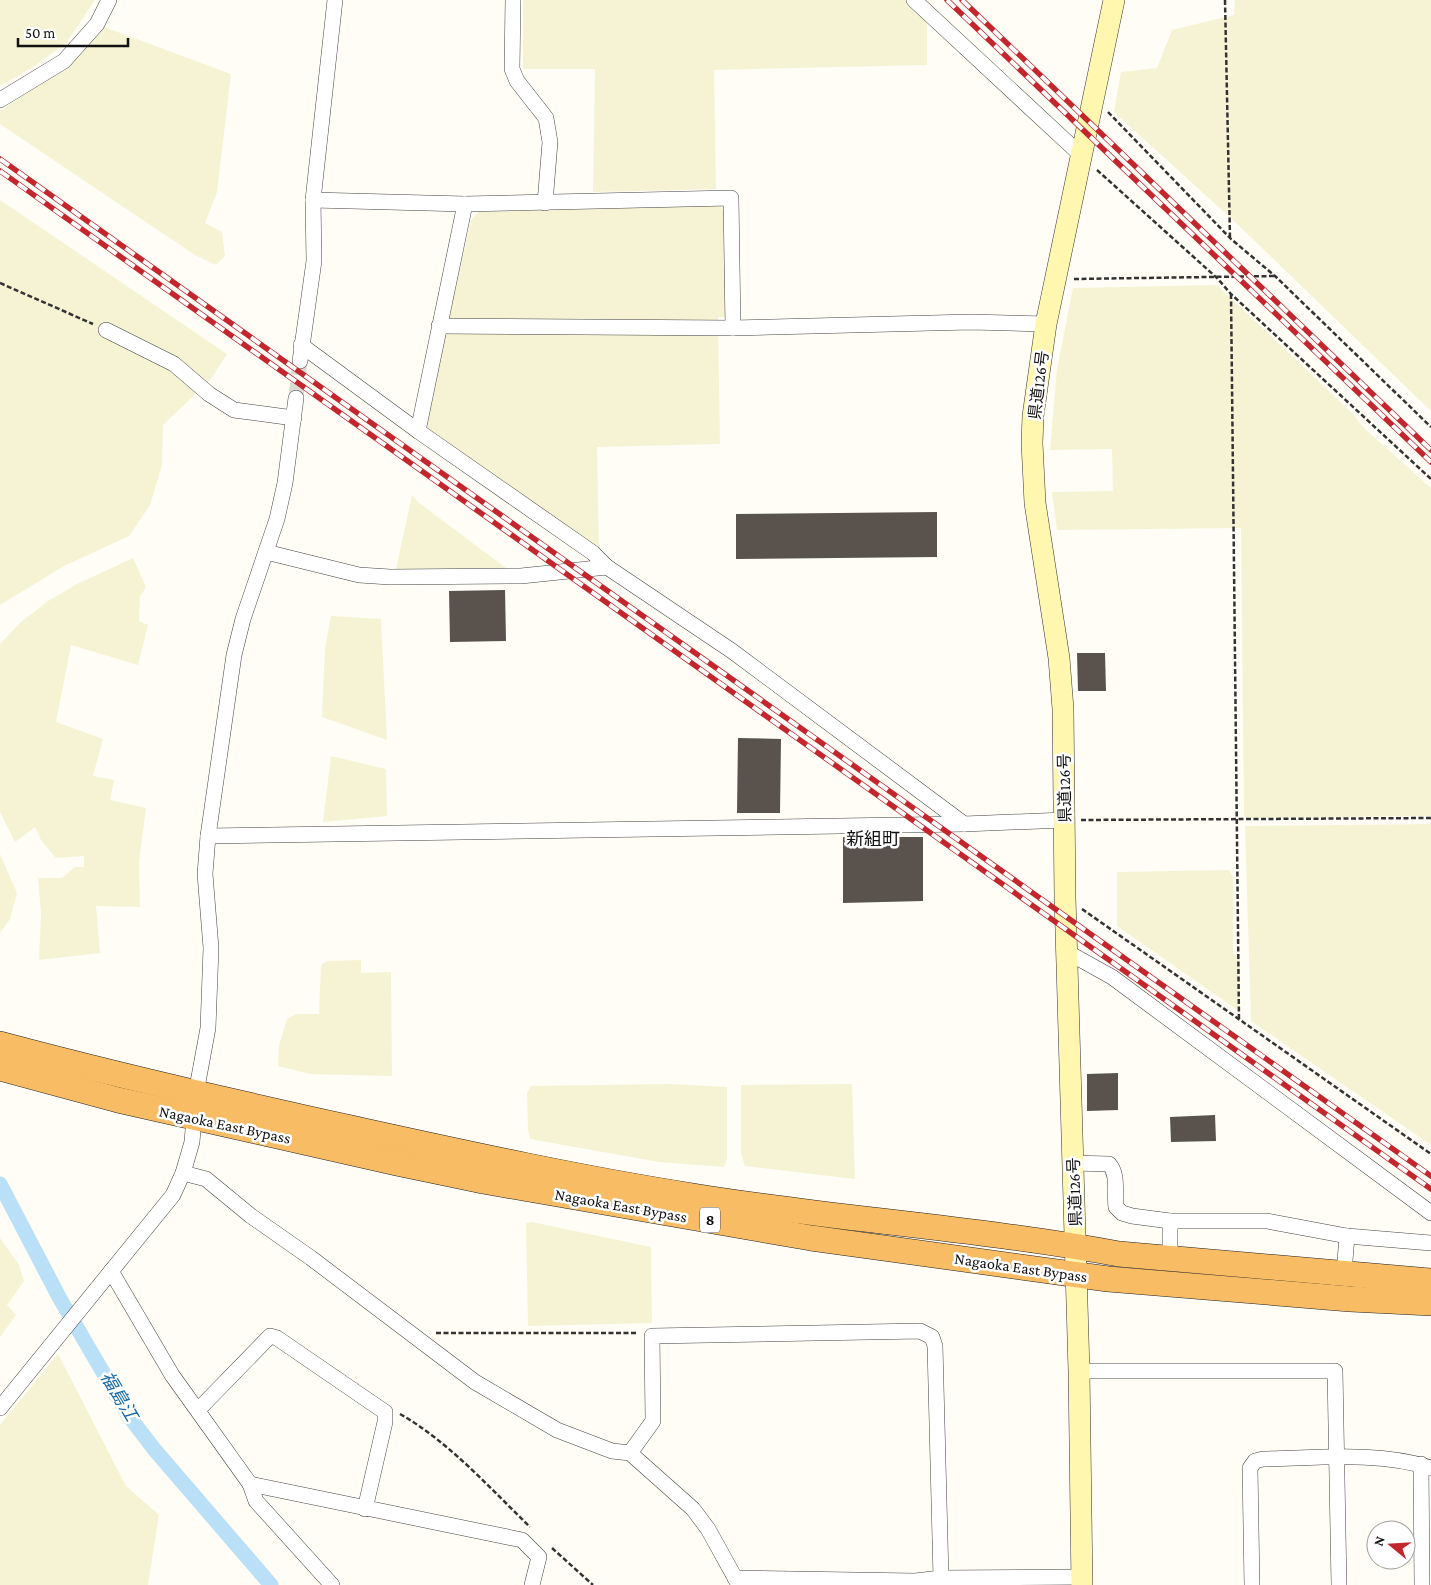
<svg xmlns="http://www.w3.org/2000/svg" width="1431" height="1585" font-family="'Crimson Pro','Noto Sans JP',serif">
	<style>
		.farmland { fill: #f6f3d4 }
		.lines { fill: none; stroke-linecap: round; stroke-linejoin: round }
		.canal { stroke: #b9e0f7; stroke-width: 15 }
		.building { fill: #5a524d }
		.minor-tunnel { stroke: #dbdad3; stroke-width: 15; stroke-dasharray: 15 8; stroke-linecap: butt }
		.minor-casing { stroke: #444; stroke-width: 16 }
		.secondary-casing { stroke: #333; stroke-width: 22 }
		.trunk-casing { stroke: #222; stroke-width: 26 }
		.path { stroke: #333; stroke-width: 2.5; stroke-dasharray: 5 2.5; stroke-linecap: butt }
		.minor { stroke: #fff; stroke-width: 15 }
		.secondary { stroke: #fff6b0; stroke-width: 21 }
		.trunk { stroke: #f7bc64; stroke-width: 25 }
		.rail-casing { stroke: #c4262e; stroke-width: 5.5 }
		.rail { stroke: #fff; stroke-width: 4; stroke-dasharray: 11; stroke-linecap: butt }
		.labels { text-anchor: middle; stroke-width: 5; stroke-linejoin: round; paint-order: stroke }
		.shield { fill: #fff; stroke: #585858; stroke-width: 1 }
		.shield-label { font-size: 15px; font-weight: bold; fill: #111 }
		.street-label { font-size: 16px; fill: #111; stroke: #fff }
		.neighbourhood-label { font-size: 18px; fill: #111; stroke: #fff }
		.water-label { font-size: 18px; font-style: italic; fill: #1768a6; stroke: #fff }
	</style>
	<rect width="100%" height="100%" fill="#fffdf5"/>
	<g class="farmland">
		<polygon points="0,0 95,0 67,42 33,67 0,86"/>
		<polygon points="523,0 913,0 927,12 927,65 714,70 716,189 593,192 595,69 523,69"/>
		<polygon points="1235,0 1431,0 1431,411 1235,222 1114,112 1121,72 1157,68 1172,30 1234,15"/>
		<polygon points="104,27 231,74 217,192 205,223 222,232 225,256 216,265 195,255 0,124 0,111 69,65"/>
		<polygon points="0,200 227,354 210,380 163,425 162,465 150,505 129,536 64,566 0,605"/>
		<polygon points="719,205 724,211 726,317 718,317 720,444 597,447 599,548 425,427 471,220 479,212"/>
		<polygon points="1217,285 1353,414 1365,429 1431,488 1431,816 1248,818 1244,816 1241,528 1057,530 1052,492 1113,491 1112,449 1050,450 1057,369 1073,288"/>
		<polygon points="412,495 419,503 506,568 396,569"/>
		<polygon points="133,558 146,587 140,597 139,621 148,625 138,665 71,645 56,722 103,739 93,776 114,780 110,800 146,808 139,862 140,907 96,906 100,953 39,960 41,914 38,878 62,878 75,867 84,867 84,856 56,858 41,840 35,827 15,842 0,812 0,644 20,623 48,601 77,584"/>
		<polygon points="331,616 381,619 387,740 322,717 325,648"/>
		<polygon points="331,756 386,769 387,816 323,822"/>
		<polygon points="1431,824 1431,1145 1251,1021 1245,826"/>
		<polygon points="0,854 17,893 10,919 0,933"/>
		<polygon points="1229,870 1233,877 1233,954 1240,957 1239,1011 1117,926 1117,872"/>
		<polygon points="361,960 361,973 391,972 392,1076 310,1074 278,1066 279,1045 287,1019 296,1014 319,1014 321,965 327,961"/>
		<polygon points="670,1084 727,1087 727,1158 724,1167 659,1162 530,1139 528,1129 527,1093 531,1086"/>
		<polygon points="852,1084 855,1179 745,1166 741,1154 741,1085"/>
		<polygon points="532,1222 651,1247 652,1323 528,1326 526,1223"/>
		<polygon points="0,1238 19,1265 24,1281 7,1305 16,1315 0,1337"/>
		<polygon points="58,1354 126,1486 159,1515 148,1585 0,1585 0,1425"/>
	</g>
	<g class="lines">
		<polyline class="canal" points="0,1184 59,1297 128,1415 154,1449 271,1585"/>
	</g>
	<g class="building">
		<polygon points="937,512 937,557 736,559 736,514"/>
		<polygon points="505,590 506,641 450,642 449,591"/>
		<polygon points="1077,653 1105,653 1106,691 1078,691"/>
		<polygon points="738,738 781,739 780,813 737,813"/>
		<polygon points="843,837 923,837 923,901 843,903"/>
		<polygon points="1118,1073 1118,1110 1087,1111 1087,1074"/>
		<polygon points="1215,1115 1216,1141 1171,1142 1170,1117"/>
	</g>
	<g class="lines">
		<polyline class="minor-tunnel" points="296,398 300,361"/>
		<g class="minor-casing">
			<g id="minor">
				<polyline points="513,0 512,69 517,81 546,118 550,142 545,203"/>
				<polyline points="914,0 1082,156"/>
				<polyline points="0,100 64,61 97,24 109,0"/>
				<polyline points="313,200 465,204 731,198 733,328"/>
				<polyline points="439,326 733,328 971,322 1046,324"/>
				<polyline points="106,330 174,364 209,394 234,410 294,418"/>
				<polyline points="301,345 418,431 593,553 607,567 732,651 964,824"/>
				<polyline points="300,361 314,261 313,200 335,0"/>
				<polyline points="418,431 465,204"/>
				<polyline points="266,552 359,575 390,577 521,576 607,567"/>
				<polyline points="208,836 964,824 1065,820"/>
				<polyline points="1067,952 1112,977 1431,1213"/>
				<path d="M1072,1163L1109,1164C1119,1175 1114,1193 1116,1207L1122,1213L1132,1216L1170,1221H1267L1347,1236L1431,1243"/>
				<polyline points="183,1173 206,1179 251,1216 311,1258 475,1382 557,1430 612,1451 630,1453 693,1509 708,1529 739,1585"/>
				<polyline points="1170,1221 1170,1258"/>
				<polyline points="111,1271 172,1375 250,1484 522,1540 539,1557 532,1585"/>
				<polyline points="1344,1273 1347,1236"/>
				<polyline points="1079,1371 1335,1371 1339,1585"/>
				<polyline points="0,1408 173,1195 183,1173 192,1142 196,1093 208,1028 211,948 205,874 208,836 234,655 243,619 277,519 285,483 296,398"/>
				<polyline points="198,1410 270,1336 277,1338 385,1412 385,1422 365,1509"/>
				<polyline points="630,1453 653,1421 652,1336 920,1331 932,1337 935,1346 941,1578"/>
				<polyline points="1421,1464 1422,1585"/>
				<polyline points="250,1484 256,1501 332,1585"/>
				<polyline points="735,1578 915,1581 941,1578 1083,1577"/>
				<path d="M1252,1585L1250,1468L1255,1461L1263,1459C1318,1458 1379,1451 1431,1468"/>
			</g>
		</g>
		<g class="secondary-casing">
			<polyline id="secondary" points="1082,1585 1079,1371 1065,897 1063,709 1059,658 1035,503 1032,443 1033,416 1046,324 1114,0"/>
		</g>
		<g class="trunk-casing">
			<g id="trunk">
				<path d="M0,1044C116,1075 233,1102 351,1128C465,1153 578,1178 693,1196C834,1219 978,1228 1119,1254L1431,1281"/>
				<polyline points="0,1068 118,1100 397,1163 483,1181 811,1238 1108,1279 1350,1299 1431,1303"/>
			</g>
		</g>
		<g class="path">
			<polyline points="1225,0 1230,238"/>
			<polyline points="1108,112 1231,239 1275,276 1431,427"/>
			<polyline points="1097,170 1217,278 1231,294 1431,479"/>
			<polyline points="1074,279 1275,276"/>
			<polyline points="0,283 93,324"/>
			<polyline points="1231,294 1239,1021"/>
			<polyline points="1081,820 1431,818"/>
			<polyline points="1082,909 1431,1154"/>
			<polyline points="436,1333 638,1333"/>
			<path d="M400,1414C449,1442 490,1488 530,1527"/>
			<polyline points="552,1548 593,1585"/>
		</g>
		<use href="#minor" class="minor"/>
		<use href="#secondary" class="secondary"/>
		<use href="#trunk" class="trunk"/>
		<g class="rail-casing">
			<g id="rail">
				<polyline points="947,0 1431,462"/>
				<polyline points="962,0 1431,450"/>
				<polyline points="0,159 1431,1176"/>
				<polyline points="0,171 1431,1189"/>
			</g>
		</g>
		<use href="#rail" class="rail"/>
	</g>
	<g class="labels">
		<rect class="shield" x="700" y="1207.5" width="20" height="25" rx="4"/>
		<g class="shield-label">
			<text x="710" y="1225">8</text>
		</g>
		<g class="street-label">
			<text transform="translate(1038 385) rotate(-83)" y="6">県道126号</text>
			<text transform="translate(1064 788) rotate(-91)" y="6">県道126号</text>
			<text transform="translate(225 1124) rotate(12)" y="6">Nagaoka East Bypass</text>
			<text transform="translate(1074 1192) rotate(-92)" y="6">県道126号</text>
			<text transform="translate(621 1205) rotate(10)" y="6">Nagaoka East Bypass</text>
			<text transform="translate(1021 1267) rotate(8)" y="6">Nagaoka East Bypass</text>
		</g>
		<g class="neighbourhood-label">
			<text x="873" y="845">新組町</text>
		</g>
		<g class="water-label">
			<text transform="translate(119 1396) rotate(59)" y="6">福島江</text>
		</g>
	</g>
	<g transform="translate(1391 1545) rotate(288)"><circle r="24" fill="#ffffff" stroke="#a0a0a0"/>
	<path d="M0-4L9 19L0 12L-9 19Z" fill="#c4262e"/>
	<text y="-8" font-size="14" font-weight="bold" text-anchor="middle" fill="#111111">N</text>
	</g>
	<path d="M18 38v8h110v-8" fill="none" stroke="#111111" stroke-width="2.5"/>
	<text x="25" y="38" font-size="15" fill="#111111" stroke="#ffffff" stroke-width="4" paint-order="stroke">50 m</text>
</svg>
